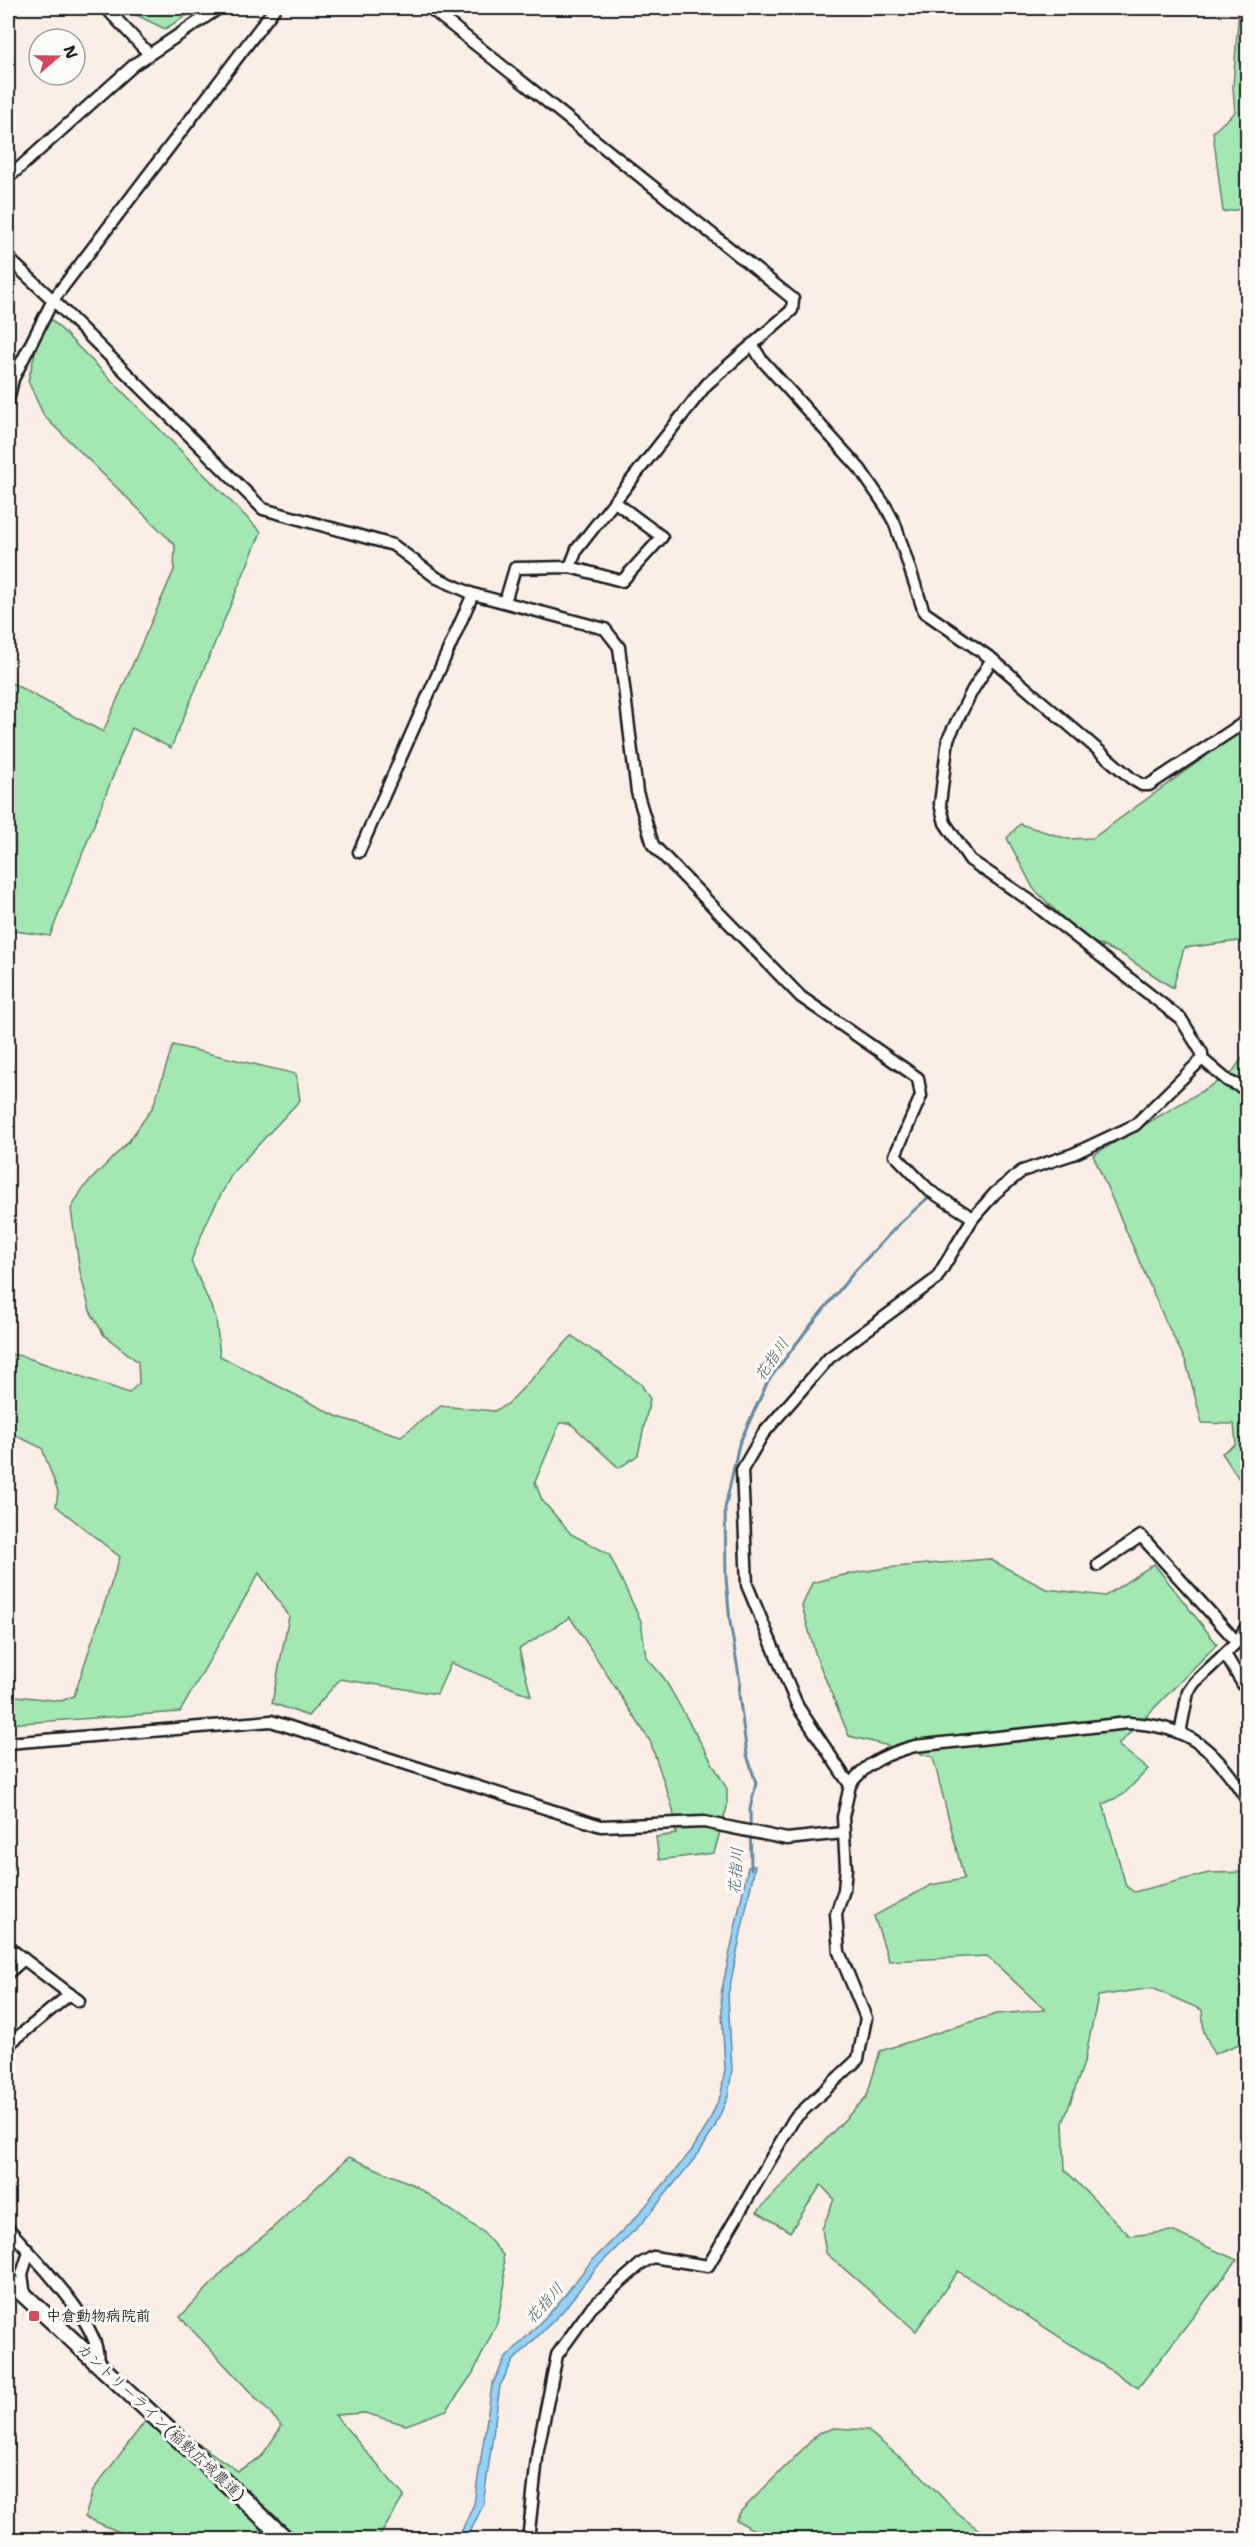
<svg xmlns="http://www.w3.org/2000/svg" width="1255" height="2547" font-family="'Shantell Sans','Klee One',sans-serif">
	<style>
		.green { fill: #a3e7b2; stroke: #608267; stroke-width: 1.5 }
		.water { fill: #96d2f7; stroke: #65899f; stroke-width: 1.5 }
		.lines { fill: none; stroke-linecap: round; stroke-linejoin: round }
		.stream { stroke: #65899f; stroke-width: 3 }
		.street-casing { stroke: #1c1c1c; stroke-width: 15 }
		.secondary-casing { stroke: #1c1c1c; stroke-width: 20 }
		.street { stroke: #fdfcf7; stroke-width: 10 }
		.secondary { stroke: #fdfcf7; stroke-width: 15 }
		.poi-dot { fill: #d1495b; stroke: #fdfcf7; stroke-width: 2 }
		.labels { text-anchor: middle; stroke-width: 6; stroke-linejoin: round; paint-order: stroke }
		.poi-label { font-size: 15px; font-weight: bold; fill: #1c1c1c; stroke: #fdfcf7; text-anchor: start }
		.street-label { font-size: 15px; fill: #1c1c1c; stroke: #fdfcf7 }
		.water-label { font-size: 16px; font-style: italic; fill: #475c69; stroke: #fdfcf7 }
	</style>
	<rect width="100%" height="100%" fill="#faeee6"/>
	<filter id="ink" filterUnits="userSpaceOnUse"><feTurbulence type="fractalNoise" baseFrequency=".0167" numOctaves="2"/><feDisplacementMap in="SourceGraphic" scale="12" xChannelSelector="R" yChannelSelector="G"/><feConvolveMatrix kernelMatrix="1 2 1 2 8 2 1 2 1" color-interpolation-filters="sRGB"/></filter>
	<g filter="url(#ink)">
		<g class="green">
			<polygon points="122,8 199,8 165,29"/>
			<polygon points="1239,8 1248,8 1247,208 1223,212 1213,132 1235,112 1233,87"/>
			<polygon points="45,313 261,532 171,748 132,728 50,936 8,930 8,814 13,787 8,784 8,681 103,732 174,570 175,545 44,416 28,381"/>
			<polygon points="1239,732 1248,749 1247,940 1184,948 1173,988 1123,955 1082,937 1033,888 1007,838 1020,824 1068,839 1093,838"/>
			<polygon points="1247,1019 1247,1491 1222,1453 1236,1444 1234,1424 1202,1423 1186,1362 1165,1320 1093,1155 1231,1074 1247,1051 1241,1023"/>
			<polygon points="173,1045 296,1074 300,1100 233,1172 208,1219 191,1261 216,1318 220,1356 338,1417 401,1436 441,1406 494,1411 508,1404 572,1336 641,1384 650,1399 638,1455 619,1468 570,1423 560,1423 535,1482 542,1500 571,1534 609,1554 641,1621 646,1657 664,1678 727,1789 727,1807 714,1853 659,1860 656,1837 676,1834 673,1809 650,1741 570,1617 519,1649 531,1696 451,1663 437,1694 340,1679 308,1716 272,1703 289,1616 259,1573 180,1712 8,1724 8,1695 61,1701 74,1696 120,1557 56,1506 58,1492 42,1448 8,1432 8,1354 22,1356 129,1393 139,1383 138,1362 104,1335 90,1311 80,1272 71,1209 83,1188 129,1141 153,1107"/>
			<path d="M989,1559L1046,1589L1105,1596L1154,1564L1217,1644L1118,1745L1148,1769L1123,1795L1103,1804L1126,1886L1134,1892L1209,1873L1247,1872V2041L1214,2054L1204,2032L1202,2010L1152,1988L1098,1996L1085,2060L1063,2123L1065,2170L1130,2236L1172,2231L1237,2260L1138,2388L958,2271L916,2331L826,2253L822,2229L834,2199L821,2185L790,2232L757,2212L867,2096L880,2051L996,2014L1045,2010L987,1956L889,1961L874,1916L931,1885L964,1879L933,1757L849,1736L816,1656L802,1606L812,1583C869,1566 930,1564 989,1559Z"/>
			<polygon points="349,2157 414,2185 483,2232 503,2255 505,2283 497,2323 473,2373 447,2410 406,2425 365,2413 335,2415 404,2496 378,2539 135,2539 85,2517 93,2490 152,2412 238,2471 261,2457 282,2426 180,2317 237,2257 266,2234"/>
			<polygon points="834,2428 867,2430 921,2475 958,2514 991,2539 770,2539 736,2520 741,2511 819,2433"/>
		</g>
		<polygon class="water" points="755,1866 728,1995 732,2070 728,2096 714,2129 699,2153 643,2222 596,2268 562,2312 513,2361 500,2386 483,2505 467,2539 458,2539 474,2504 492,2385 505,2359 557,2305 590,2263 638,2215 692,2150 707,2126 721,2094 725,2069 721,1994 748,1867"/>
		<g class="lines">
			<polyline class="stream" points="751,1869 750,1809 756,1783 747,1755 739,1694 740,1682 730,1622 726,1578 725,1508 739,1444 768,1381 806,1331 855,1271 898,1225 932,1194"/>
			<g class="street-casing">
				<g id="street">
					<polyline points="106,8 149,54"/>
					<polyline points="430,8 793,299 792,310 707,384 577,549 570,567"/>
					<polyline points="8,178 135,64 219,8"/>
					<polyline points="8,258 53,300 263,509 393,545 437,578 473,594 605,629 619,647 637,792 653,845 801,997 918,1078 921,1096 895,1155 930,1191 973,1218"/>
					<polyline points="8,401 13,379 53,300 275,8"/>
					<polyline points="505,602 515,568 570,567 622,581 662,537 615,502"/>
					<polyline points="992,659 1132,779 1142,785 1149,785 1248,720"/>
					<polyline points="359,852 473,594"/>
					<polyline points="1202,1059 1228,1081 1248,1090"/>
					<polyline points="1098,1565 1141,1536 1237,1642 1195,1682 1188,1692 1180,1733"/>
					<polyline points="1237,1642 1248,1624"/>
					<polyline points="1225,1654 1248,1693"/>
					<polyline points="8,1743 271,1721 601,1826 704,1822 787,1839 843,1833"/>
					<path d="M850,1785C866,1762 889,1753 915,1746L1128,1723C1190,1725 1217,1751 1248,1802"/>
					<polyline points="8,1947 79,2001"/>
					<polyline points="8,1973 24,1959"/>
					<polyline points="8,2045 70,1994"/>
					<path d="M8,2228C31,2255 105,2327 97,2363"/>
					<polyline points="25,2296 22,2274 29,2252"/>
					<polyline points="528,2540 538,2449 557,2355 591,2308 642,2263 653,2257 708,2266 794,2119 858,2059 866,2018 839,1952 836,1914 844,1890 846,1868 843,1817 850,1785 798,1707 747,1585 742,1470 763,1434 829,1358 936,1279 973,1218 995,1193 1022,1171 1073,1154 1135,1125 1202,1059 1202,1053 1181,1019 1029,900 970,860 945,823 940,804 948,739 972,691 992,659 924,612 895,524 886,507 860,469 761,359 752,344"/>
				</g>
			</g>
			<g class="secondary-casing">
				<polyline id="secondary" points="8,2280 287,2540"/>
			</g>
			<use href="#street" class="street"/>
			<use href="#secondary" class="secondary"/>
		</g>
	</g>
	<rect class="poi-dot" x="28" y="2310" width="12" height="12" rx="3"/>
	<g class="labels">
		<g class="poi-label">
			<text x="46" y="2321">中倉動物病院前</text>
		</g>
		<g class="street-label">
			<text transform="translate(161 2422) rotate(43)" y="5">カントリーライン(稲敷広域農道)</text>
		</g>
		<g class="water-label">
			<text transform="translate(771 1359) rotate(-55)" y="6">花指川</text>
			<text transform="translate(735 1871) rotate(-86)" y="6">花指川</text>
			<text transform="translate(544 2303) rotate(-48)" y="6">花指川</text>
		</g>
	</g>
	<rect width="1255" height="2547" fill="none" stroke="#fdfcf7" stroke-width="30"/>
	<rect x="15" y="15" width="1225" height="2517" fill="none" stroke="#1c1c1c" stroke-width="2" filter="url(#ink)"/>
	<g transform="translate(57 57) rotate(70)"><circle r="28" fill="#fdfcf7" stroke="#a3a29f" stroke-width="1.5"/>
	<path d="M0-4.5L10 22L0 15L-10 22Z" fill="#d1495b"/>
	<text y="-9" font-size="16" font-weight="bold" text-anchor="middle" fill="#1c1c1c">N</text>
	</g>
</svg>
